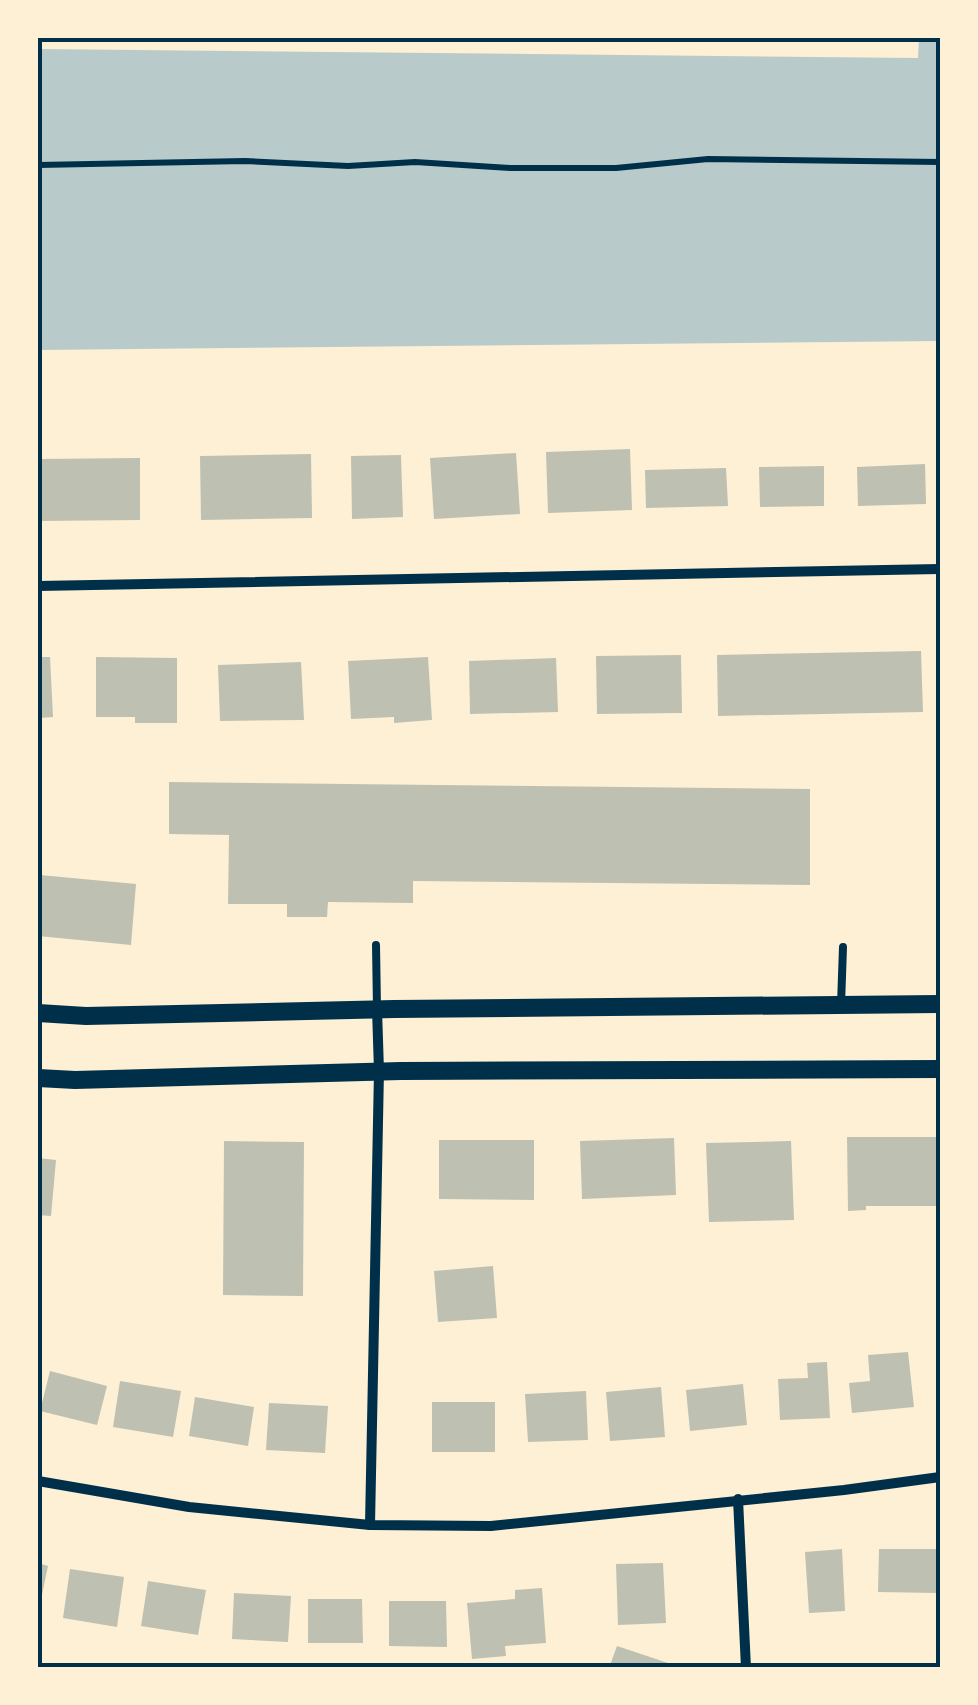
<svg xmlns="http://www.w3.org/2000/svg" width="978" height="1705" font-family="'Asap Condensed',sans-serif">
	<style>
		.green { fill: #b9caca }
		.building { fill: #bec0b2 }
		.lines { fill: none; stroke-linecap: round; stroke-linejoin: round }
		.path { stroke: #003049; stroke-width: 6 }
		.service { stroke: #003049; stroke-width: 8 }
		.minor { stroke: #003049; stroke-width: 10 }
		.tertiary { stroke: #003049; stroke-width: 18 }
		.neatline { fill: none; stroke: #003049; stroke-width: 4 }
	</style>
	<rect width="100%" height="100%" fill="#fdf0d5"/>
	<polygon class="green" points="919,38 940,38 940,341 38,350 38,49 918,58"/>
	<g class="building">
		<polygon points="630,449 632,510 548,513 546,452"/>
		<polygon points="516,453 520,514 434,519 430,458"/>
		<polygon points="311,454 312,518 201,520 200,456"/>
		<polygon points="401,455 403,517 352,519 351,456"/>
		<polygon points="140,458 140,520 38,521 38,459"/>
		<polygon points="925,464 926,504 858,506 857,467"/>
		<polygon points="824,466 824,506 760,507 759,467"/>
		<polygon points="726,468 728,506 646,508 645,470"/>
		<polygon points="921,651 923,712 718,716 717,655"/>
		<polygon points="681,655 682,713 597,714 596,656"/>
		<polygon points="38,657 50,657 53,717 38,718"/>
		<polygon points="96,657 177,658 177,723 135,723 135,717 96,717"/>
		<polygon points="428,657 432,720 394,723 394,717 351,719 348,661"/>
		<polygon points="556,658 558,712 470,714 469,661"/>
		<polygon points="301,662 304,720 220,721 218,665"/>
		<polygon points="169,782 810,789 810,885 413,881 413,903 328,902 327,917 287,917 287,904 228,904 229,835 169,834"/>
		<polygon points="40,875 136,884 131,945 38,936"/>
		<polygon points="847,1137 940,1137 940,1206 866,1206 866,1210 848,1211"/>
		<polygon points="674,1138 676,1195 582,1199 580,1141"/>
		<polygon points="439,1140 534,1140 534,1200 439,1199"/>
		<polygon points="224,1141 304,1142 303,1296 223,1295"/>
		<polygon points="791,1141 794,1220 709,1222 706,1143"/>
		<polygon points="38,1158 56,1160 51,1216 38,1215"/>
		<polygon points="493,1266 497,1318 438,1322 434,1271"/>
		<polygon points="908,1352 914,1407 852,1413 849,1383 870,1381 868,1355"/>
		<polygon points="827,1362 830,1418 780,1420 778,1379 808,1378 807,1363"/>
		<polygon points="50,1371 107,1386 97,1425 40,1411"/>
		<polygon points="120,1381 181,1391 173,1437 113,1427"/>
		<polygon points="743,1384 747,1425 690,1431 686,1390"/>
		<polygon points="661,1387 665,1437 610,1441 606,1392"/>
		<polygon points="586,1391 588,1440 528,1442 525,1394"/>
		<polygon points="195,1397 254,1407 248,1446 189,1436"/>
		<rect x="432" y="1402" width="63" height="50"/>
		<polygon points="269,1403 328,1406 325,1453 266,1450"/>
		<polygon points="842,1549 845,1611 809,1613 805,1552"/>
		<polygon points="879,1549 937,1549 937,1593 878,1592"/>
		<polygon points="38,1563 48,1566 39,1609 38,1609"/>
		<polygon points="663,1563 666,1623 618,1625 616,1564"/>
		<polygon points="70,1569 124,1577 117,1627 63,1618"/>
		<polygon points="148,1581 206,1590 198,1635 141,1626"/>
		<polygon points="542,1588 546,1643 505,1646 506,1656 472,1659 467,1603 515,1599 515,1590"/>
		<polygon points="234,1593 291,1596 288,1642 232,1639"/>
		<polygon points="308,1599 362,1599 363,1643 308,1643"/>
		<polygon points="389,1601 446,1601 447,1647 389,1646"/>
		<polygon points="617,1646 671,1664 670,1668 609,1668"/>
	</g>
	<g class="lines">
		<polyline class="path" points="38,165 245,161 348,166 415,162 510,168 616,168 708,159 940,162"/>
		<g class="service">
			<polyline points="376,945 377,1009"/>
			<polyline points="841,1005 843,947"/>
		</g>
		<g class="minor">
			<polyline points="38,586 940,569"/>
			<polyline points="38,1481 189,1507 370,1525 491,1526 844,1490 940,1477"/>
			<polyline points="738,1499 746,1668"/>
			<polyline points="370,1525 379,1071 377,1009"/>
		</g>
		<g class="tertiary">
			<polyline points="38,1013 86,1016 394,1009 940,1004"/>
			<polyline points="38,1078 75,1080 401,1071 940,1069"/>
		</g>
	</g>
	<rect width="978" height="1705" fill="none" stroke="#fdf0d5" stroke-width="80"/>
	<rect x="40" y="40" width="898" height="1625" class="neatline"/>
</svg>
